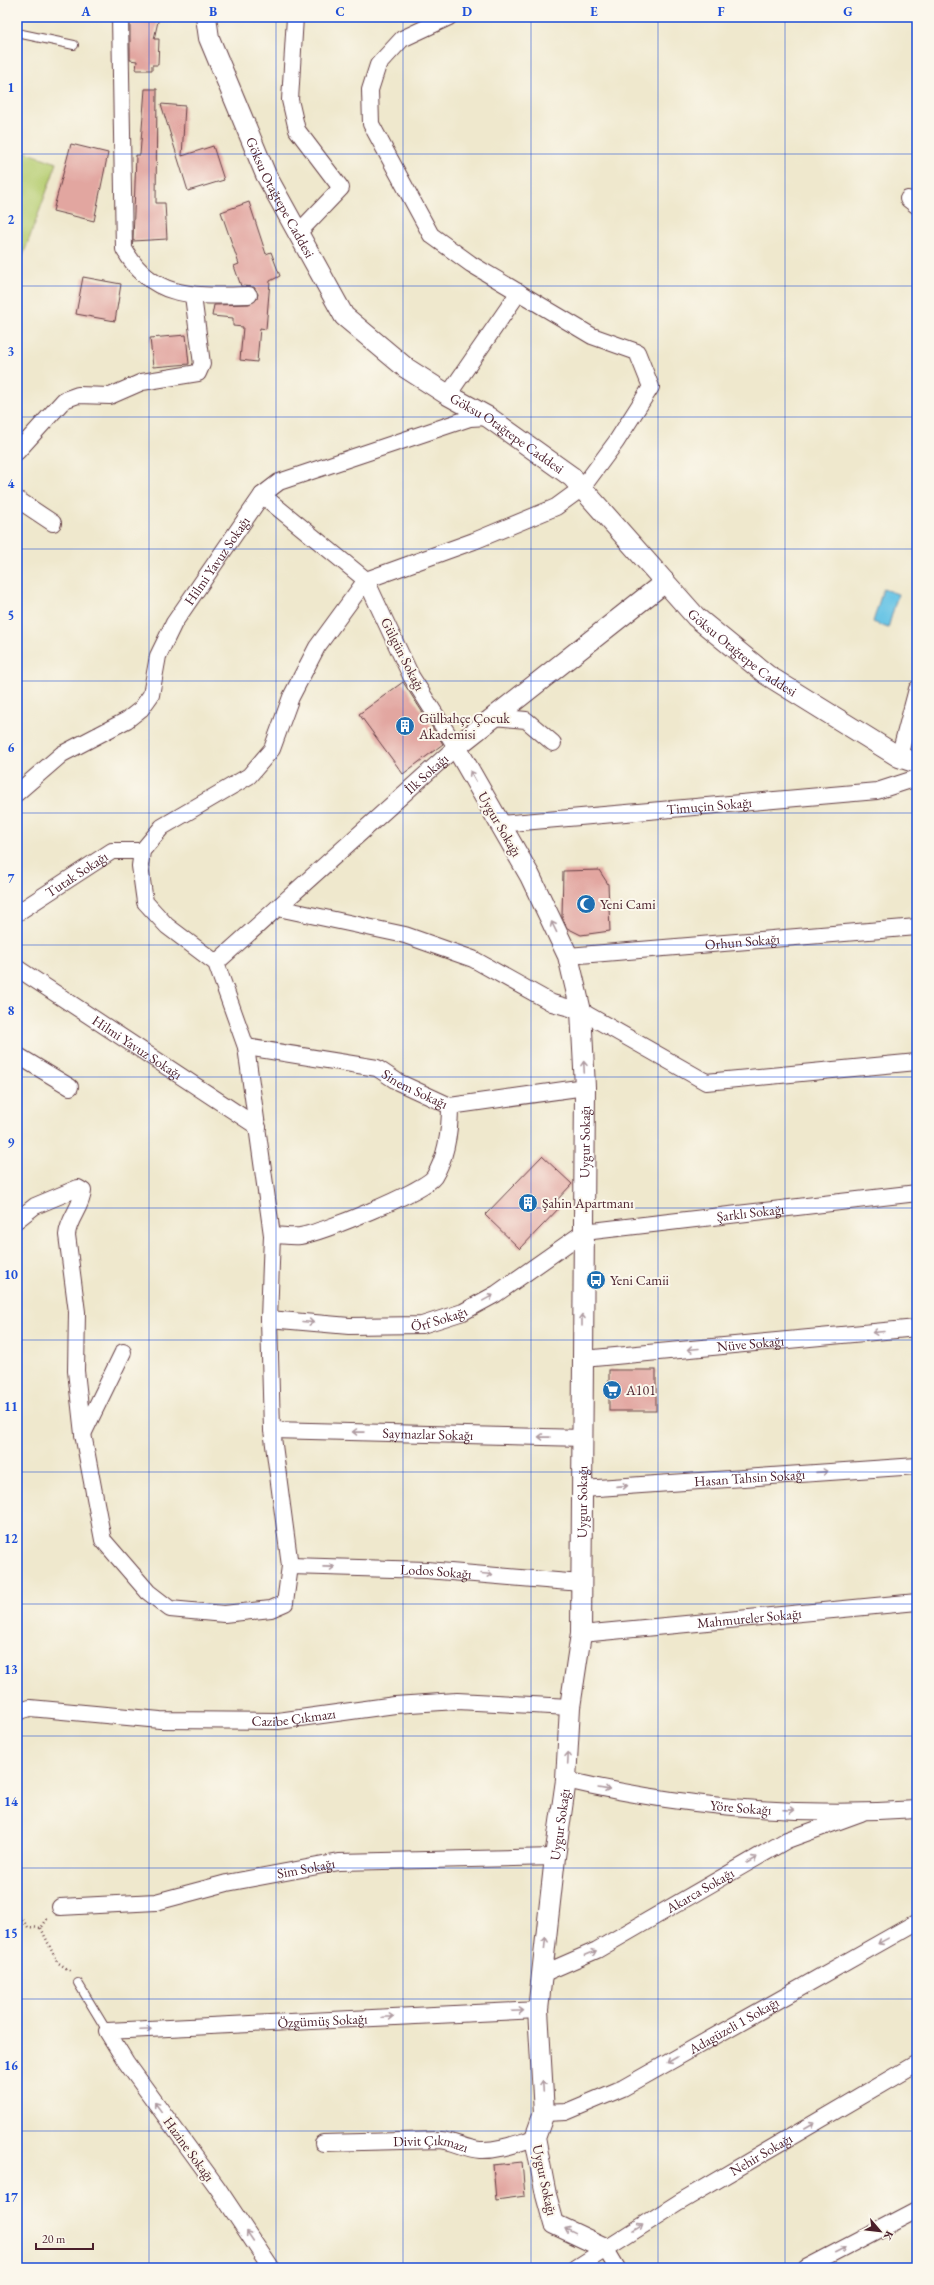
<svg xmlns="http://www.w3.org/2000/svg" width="934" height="2285" font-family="'EB Garamond',serif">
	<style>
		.green { fill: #b6cd71; stroke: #80764e }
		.water { fill: #67c4e5; stroke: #587288 }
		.building { fill: #e2a6a0 }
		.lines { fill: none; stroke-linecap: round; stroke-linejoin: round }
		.service-casing { stroke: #633d43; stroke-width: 10 }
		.minor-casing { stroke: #633d43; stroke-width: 18 }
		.tertiary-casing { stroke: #633d43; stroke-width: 22 }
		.path { stroke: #633d43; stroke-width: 2.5; stroke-dasharray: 1 3; stroke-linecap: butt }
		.service { stroke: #fff; stroke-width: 8 }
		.minor { stroke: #fff; stroke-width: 16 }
		.tertiary { stroke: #fff; stroke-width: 20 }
		.oneway { stroke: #ae9aa0 }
		.grid { fill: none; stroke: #1d4ed8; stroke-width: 1; stroke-opacity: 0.55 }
		.labels { text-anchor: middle; stroke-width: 4; stroke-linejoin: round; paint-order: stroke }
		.street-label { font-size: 14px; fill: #4a1f2b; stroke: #fbf7ec }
		.poi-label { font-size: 14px; fill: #4a1f2b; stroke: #fbf7ec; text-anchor: start }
		.neatline { fill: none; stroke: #1d4ed8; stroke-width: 1.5 }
		.grid-label { font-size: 13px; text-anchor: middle; font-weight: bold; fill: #1d4ed8 }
	</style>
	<rect width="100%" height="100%" fill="#fbf7ec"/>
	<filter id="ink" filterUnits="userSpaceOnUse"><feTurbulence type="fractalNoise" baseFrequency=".025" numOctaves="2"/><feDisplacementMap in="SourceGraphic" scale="8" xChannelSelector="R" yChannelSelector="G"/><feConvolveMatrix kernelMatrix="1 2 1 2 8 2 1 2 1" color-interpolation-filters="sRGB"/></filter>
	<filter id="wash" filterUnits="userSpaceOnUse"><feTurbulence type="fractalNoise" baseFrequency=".012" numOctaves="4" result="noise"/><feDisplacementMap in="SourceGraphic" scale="16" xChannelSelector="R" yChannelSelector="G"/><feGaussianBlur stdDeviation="0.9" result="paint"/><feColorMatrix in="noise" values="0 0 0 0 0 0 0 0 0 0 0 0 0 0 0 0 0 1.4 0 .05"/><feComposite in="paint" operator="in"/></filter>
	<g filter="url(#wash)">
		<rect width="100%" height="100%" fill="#efe8cd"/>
		<polygon class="green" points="17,149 57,163 17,272"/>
		<polygon class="water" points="883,589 898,594 888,628 873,622"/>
		<g id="blocks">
			<g class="building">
				<polygon points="130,17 159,17 154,39 159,39 158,65 152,65 152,70 136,70 137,61 130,60"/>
				<polygon points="145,89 157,89 156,203 165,203 167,239 133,241 136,155 140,155"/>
				<polygon points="161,104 185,106 182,156 213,146 224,180 188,191"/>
				<polygon points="71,144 108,153 94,221 53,211"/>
				<polygon points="249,202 266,254 271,252 280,276 270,281 266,329 260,328 257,362 240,360 243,327 233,326 233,318 212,316 214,305 249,304 257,299 258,294 254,287 241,286 234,266 239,264 221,212"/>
				<polygon points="83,277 121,284 115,321 76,314"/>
				<polygon points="186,335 189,364 153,367 150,338"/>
				<polygon points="403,682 443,744 403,774 359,714"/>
				<polygon points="599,870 608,884 610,931 581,935 567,928 562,917 563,871"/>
				<polygon points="542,1156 572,1184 556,1201 561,1206 520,1249 485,1215"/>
				<rect x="609" y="1370" width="47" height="41"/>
				<polygon points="522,2162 525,2196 496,2200 493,2165"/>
			</g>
		</g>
	</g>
	<g filter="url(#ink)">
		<use href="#blocks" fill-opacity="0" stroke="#633d43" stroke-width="1"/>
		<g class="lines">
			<g class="service-casing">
				<g id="service">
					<polyline points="17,33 74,45"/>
					<polyline points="78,1983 107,2031"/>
				</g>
			</g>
			<g class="minor-casing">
				<g id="minor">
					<path d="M120,17L124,249C153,301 197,296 249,295"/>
					<polyline points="295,17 290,100 297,130 341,188 298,233"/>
					<polyline points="908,199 917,206"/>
					<polyline points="448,395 519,292"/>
					<polyline points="17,452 64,400 78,395 110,396 142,382 198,373 202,364 193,296"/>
					<polyline points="17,499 53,523"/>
					<polyline points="494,717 526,720 553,743"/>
					<polyline points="899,757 917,689"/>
					<path id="s1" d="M17,793L62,754L127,720L141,709L151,695L158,656L174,623L262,495L279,482L470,418L488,417"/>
					<path id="s2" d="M500,824L877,791L917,778"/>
					<polyline points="278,908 405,935 473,959 552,1003 581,1011 706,1082 917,1062"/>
					<path id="s3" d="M17,913L112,851H142"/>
					<path id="s4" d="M568,956L917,927"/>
					<path id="s5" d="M216,963L456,747L411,676L366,580L262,495"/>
					<path id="s6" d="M17,968L258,1127"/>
					<path id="s7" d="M246,1047L377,1068L398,1082L450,1106L585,1087"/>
					<polyline points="17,1055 70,1087"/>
					<path d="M17,1220L35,1206L78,1188L83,1191C82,1207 68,1219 67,1235L77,1312L76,1371L83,1434L103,1540L148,1592L170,1609L224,1614L271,1609L285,1603L290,1566L272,1430L269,1319L272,1235L246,1047L216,963L167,926L145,902L140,866L142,851L162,827L249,776L272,749L291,697L317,647L366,580L474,541L556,507L582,488L616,442L651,387L637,352L592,336L471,264L431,235L371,124L370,90L378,65L402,39L449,17"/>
					<path d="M272,1235C281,1235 291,1237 300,1236C321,1233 423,1192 434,1177C447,1156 450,1129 450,1106"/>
					<path id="s8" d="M269,1319L349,1326L422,1325L463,1312L496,1294L584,1232L917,1193"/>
					<path id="s9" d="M583,1359L917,1328"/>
					<path id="s10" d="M272,1430L583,1438"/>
					<polyline points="83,1434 123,1352"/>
					<path id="s11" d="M583,1489L917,1466"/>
					<path id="s12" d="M290,1566L427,1570L581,1583"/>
					<path id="s13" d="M581,1634L917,1602"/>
					<path id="s14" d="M17,1712L30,1708L160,1720L278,1721L395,1705L457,1701L570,1707"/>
					<path id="s15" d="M566,1780C681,1807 800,1817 917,1809"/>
					<path id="s16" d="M60,1907L156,1902L227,1883L339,1862L555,1857"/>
					<path id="s17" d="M542,1974L597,1950L787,1840L861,1813"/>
					<path id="s18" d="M544,2113L566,2112L623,2088L917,1922"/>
					<path id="s19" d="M323,2143L440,2140C454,2141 465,2149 480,2150C498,2151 518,2143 535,2138"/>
					<polyline points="605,2248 617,2268"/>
					<path id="s20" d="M271,2268L217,2187L126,2062L107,2031L538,2010"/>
					<path id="s21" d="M576,2268L678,2203L917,2063"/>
					<polyline points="806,2268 917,2210"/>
				</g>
			</g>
			<g class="tertiary-casing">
				<g id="tertiary">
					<path id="s22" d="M206,17L209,38L266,175L344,316L406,368L448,395L488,417L572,477L696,617L767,675L899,757L917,763"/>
					<path id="s23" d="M605,2248L554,2224L546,2195L535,2138L544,2113L538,2010L555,1857L566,1780L570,1707L581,1634L585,1087L581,1011L568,956L530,876L456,747L665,582"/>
				</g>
			</g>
			<g class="path">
				<polyline points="17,1914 28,1927 41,1928 48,1918"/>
				<polyline points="41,1928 57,1962 72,1972"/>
			</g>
			<use href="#service" class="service"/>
			<use href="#minor" class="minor"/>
			<use href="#tertiary" class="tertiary"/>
		</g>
		<defs><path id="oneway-shaft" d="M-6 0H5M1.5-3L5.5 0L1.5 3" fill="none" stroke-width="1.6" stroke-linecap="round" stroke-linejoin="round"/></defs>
		<g class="oneway">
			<use href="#oneway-shaft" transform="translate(473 776) rotate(-120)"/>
			<use href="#oneway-shaft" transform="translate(554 927) rotate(-116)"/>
			<use href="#oneway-shaft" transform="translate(584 1067) rotate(-93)"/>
			<use href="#oneway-shaft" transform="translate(488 1298) rotate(-29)"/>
			<use href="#oneway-shaft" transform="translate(582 1320) rotate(-90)"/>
			<use href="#oneway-shaft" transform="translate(308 1322) rotate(5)"/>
			<use href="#oneway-shaft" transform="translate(878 1332) rotate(175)"/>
			<use href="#oneway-shaft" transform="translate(693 1349) rotate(175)"/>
			<use href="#oneway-shaft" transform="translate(358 1432) rotate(-179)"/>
			<use href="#oneway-shaft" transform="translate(544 1437) rotate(-179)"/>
			<use href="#oneway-shaft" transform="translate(822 1472) rotate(-4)"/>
			<use href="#oneway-shaft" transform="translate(622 1486) rotate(-4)"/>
			<use href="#oneway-shaft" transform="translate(329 1567) rotate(1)"/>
			<use href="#oneway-shaft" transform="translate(487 1574) rotate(5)"/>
			<use href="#oneway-shaft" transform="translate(568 1758) rotate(-87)"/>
			<use href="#oneway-shaft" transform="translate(604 1789) rotate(10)"/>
			<use href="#oneway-shaft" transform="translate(789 1810) rotate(2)"/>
			<use href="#oneway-shaft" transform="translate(752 1860) rotate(-30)"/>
			<use href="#oneway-shaft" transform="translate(883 1941) rotate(151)"/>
			<use href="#oneway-shaft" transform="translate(545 1943) rotate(-84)"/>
			<use href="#oneway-shaft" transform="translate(591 1953) rotate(-23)"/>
			<use href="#oneway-shaft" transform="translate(518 2011) rotate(-3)"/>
			<use href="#oneway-shaft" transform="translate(388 2017) rotate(-3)"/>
			<use href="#oneway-shaft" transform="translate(146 2029) rotate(-3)"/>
			<use href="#oneway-shaft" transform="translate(672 2060) rotate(150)"/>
			<use href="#oneway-shaft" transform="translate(543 2086) rotate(-93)"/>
			<use href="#oneway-shaft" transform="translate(158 2107) rotate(-126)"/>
			<use href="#oneway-shaft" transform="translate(810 2125) rotate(-30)"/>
			<use href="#oneway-shaft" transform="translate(638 2227) rotate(-32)"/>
			<use href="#oneway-shaft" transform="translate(570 2231) rotate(-154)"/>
			<use href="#oneway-shaft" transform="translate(250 2236) rotate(-124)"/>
			<use href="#oneway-shaft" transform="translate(840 2250) rotate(-27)"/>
		</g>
	</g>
	<path class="grid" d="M149,17V2268M276,17V2268M403,17V2268M531,17V2268M658,17V2268M785,17V2268M17,154H917M17,286H917M17,417H917M17,549H917M17,681H917M17,813H917M17,945H917M17,1077H917M17,1208H917M17,1340H917M17,1472H917M17,1604H917M17,1736H917M17,1868H917M17,1999H917M17,2131H917"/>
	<defs>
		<g id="building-disc" transform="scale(1)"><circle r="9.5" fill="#1f6fb2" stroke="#fbf7ec"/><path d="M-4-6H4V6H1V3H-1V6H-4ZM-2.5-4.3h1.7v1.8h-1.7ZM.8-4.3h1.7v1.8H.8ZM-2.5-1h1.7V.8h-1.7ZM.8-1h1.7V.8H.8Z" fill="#fff"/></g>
		<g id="mosque-disc" transform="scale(1)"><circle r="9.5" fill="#1f6fb2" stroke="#fbf7ec"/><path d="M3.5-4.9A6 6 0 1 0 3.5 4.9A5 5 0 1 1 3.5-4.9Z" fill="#fff"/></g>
		<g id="bus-disc" transform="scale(1)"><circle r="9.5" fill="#1f6fb2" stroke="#fbf7ec"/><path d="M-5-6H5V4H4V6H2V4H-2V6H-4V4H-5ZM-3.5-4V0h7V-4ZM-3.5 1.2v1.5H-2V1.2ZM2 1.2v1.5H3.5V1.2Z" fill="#fff"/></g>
		<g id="supermarket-disc" transform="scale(1)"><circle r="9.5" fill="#1f6fb2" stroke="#fbf7ec"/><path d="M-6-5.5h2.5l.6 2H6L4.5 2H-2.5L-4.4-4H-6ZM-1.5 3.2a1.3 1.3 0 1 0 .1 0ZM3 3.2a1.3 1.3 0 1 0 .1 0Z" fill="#fff"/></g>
	</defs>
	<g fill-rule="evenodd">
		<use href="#building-disc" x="405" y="726"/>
		<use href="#mosque-disc" x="586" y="904"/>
		<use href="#building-disc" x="528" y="1203"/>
		<use href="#bus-disc" x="596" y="1280"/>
		<use href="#supermarket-disc" x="612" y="1390"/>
	</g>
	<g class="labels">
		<g class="street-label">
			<text dy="5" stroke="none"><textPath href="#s22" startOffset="196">Göksu Otağtepe Caddesi</textPath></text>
			<text dy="5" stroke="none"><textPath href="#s22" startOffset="532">Göksu Otağtepe Caddesi</textPath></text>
			<text dy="5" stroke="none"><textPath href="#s1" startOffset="320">Hilmi Yavuz Sokağı</textPath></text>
			<text dy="5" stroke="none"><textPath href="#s22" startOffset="856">Göksu Otağtepe Caddesi</textPath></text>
			<text transform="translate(403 654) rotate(63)" y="5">Gülgün Sokağı</text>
			<text dy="5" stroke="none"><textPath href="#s5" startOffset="283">İlk Sokağı</textPath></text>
			<text dy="5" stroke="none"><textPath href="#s2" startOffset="210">Timuçin Sokağı</textPath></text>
			<text transform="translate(500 824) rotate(60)" y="5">Uygur Sokağı</text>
			<text dy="5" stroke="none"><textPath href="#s3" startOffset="71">Tutak Sokağı</textPath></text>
			<text dy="5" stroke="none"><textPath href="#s4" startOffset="175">Orhun Sokağı</textPath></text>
			<text dy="5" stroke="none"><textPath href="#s6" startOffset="144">Hilmi Yavuz Sokağı</textPath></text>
			<text dy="5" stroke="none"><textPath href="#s7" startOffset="176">Sinem Sokağı</textPath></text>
			<text dy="5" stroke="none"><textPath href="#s23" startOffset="1145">Uygur Sokağı</textPath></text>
			<text dy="5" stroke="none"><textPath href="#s8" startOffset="509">Şarklı Sokağı</textPath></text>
			<text dy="5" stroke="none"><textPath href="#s8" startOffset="171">Örf Sokağı</textPath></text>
			<text dy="5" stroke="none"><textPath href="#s9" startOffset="168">Nüve Sokağı</textPath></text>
			<text dy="5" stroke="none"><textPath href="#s10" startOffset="156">Saymazlar Sokağı</textPath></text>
			<text dy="5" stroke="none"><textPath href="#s11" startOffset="167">Hasan Tahsin Sokağı</textPath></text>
			<text dy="5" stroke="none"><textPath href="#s23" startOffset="785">Uygur Sokağı</textPath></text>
			<text dy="5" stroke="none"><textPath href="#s12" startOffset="146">Lodos Sokağı</textPath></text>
			<text dy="5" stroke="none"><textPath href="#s13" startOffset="169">Mahmureler Sokağı</textPath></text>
			<text dy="5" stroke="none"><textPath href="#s14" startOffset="278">Cazibe Çıkmazı</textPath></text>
			<text dy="5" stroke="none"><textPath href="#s15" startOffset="177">Yöre Sokağı</textPath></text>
			<text dy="5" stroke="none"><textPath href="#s23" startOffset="461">Uygur Sokağı</textPath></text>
			<text dy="5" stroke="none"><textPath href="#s16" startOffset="250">Sim Sokağı</textPath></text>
			<text dy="5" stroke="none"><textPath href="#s17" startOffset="179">Akarca Sokağı</textPath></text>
			<text dy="5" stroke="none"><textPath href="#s20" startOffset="504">Özgümüş Sokağı</textPath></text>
			<text dy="5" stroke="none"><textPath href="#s18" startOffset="211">Adagüzeli 1 Sokaḡı</textPath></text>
			<text dy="5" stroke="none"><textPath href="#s19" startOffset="108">Divit Çıkmazı</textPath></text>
			<text transform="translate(189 2149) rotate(54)" y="5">Hazine Sokaḡı</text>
			<text dy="5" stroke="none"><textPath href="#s21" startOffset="217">Nehir Sokağı</textPath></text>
			<text transform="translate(545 2180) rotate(78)" y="5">Uygur Sokağı</text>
		</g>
		<g class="poi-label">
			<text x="419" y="723">Gülbahçe Çocuk<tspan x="419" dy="16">Akademisi</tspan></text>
			<text x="600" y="909">Yeni Cami</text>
			<text x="542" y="1208">Şahin Apartmanı</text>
			<text x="610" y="1285">Yeni Camii</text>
			<text x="626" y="1395">A101</text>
		</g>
	</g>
	<rect width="934" height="2285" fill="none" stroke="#fbf7ec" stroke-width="44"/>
	<g transform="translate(880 2231) rotate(118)" stroke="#fbf7ec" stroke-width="3" paint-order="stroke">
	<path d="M0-3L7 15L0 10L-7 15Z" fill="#4a1f2b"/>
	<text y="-6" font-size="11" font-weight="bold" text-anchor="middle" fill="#4a1f2b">K</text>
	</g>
	<path d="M36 2243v6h57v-6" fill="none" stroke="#4a1f2b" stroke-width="2"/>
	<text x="42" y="2243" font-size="12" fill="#4a1f2b" stroke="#fbf7ec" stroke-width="3" paint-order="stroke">20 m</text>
	<rect x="22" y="22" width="890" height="2241" class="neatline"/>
	<g class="grid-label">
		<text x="86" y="16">A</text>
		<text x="213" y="16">B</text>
		<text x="340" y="16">C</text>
		<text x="467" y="16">D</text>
		<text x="594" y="16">E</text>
		<text x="721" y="16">F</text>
		<text x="848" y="16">G</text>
		<text x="11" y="92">1</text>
		<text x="11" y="224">2</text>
		<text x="11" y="356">3</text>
		<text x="11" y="488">4</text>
		<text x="11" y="620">5</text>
		<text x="11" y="752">6</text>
		<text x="11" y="883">7</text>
		<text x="11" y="1015">8</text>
		<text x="11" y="1147">9</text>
		<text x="11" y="1279">10</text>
		<text x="11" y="1411">11</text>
		<text x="11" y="1543">12</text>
		<text x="11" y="1674">13</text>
		<text x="11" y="1806">14</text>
		<text x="11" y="1938">15</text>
		<text x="11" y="2070">16</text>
		<text x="11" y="2202">17</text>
	</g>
</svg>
